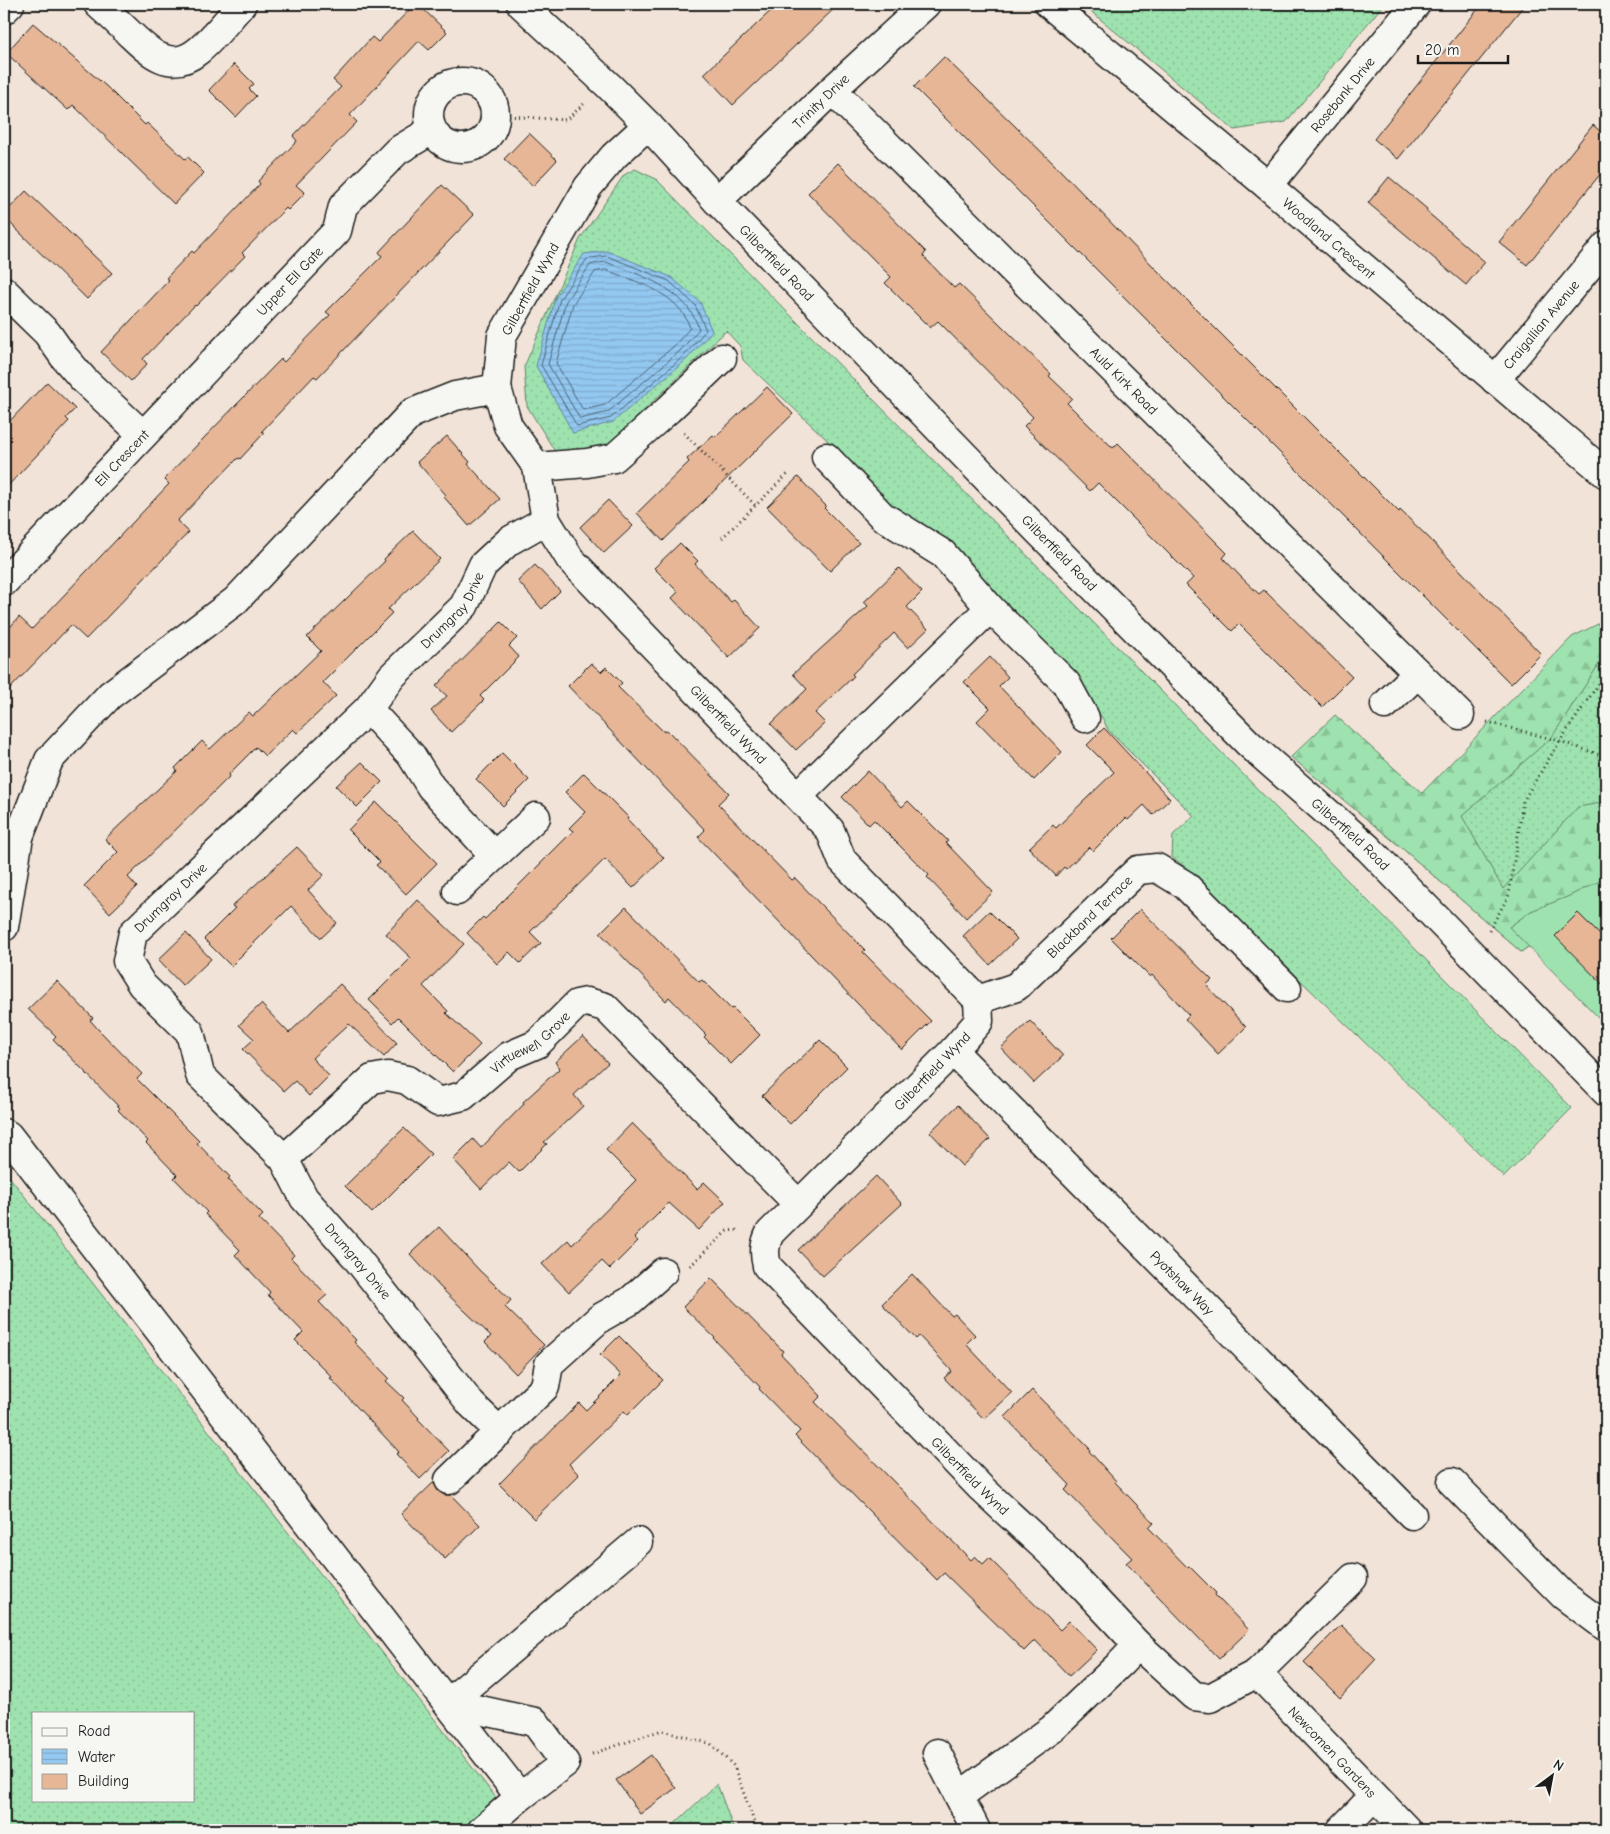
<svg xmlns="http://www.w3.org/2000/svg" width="1610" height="1834" font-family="'Comic Neue',sans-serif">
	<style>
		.grass { fill: url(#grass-dots); stroke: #5d8066; fill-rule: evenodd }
		.forest { fill: url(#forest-firs); stroke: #5d8066 }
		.garden { fill: #9ee3af; stroke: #5d8066 }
		.water { fill: url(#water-rules); stroke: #63839c }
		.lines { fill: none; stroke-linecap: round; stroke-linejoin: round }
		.shore { stroke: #4c6171; stroke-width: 1 }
		.building { fill: #e6b697; stroke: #1c1c1c }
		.minor-casing { stroke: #1c1c1c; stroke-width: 31 }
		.path { stroke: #1c1c1c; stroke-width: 3; stroke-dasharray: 1 4; stroke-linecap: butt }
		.minor { stroke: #f6f6f2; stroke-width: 28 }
		.labels { text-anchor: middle; stroke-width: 4; stroke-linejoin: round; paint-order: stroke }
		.street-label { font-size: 14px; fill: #1c1c1c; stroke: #f6f6f2 }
	</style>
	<defs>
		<pattern id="grass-dots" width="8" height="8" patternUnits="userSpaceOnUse" patternTransform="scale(1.25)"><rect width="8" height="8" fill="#9ee3af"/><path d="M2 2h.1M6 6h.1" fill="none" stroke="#88c296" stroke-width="1.8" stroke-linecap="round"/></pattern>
		<pattern id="forest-firs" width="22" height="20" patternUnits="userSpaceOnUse" patternTransform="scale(1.25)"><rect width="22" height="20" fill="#9ee3af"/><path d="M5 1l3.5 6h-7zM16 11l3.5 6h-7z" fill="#88c296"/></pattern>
		<pattern id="water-rules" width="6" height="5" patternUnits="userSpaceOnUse" patternTransform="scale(1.25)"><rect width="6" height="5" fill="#93c8f1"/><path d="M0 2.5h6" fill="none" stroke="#7eabce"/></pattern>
	</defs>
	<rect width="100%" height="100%" fill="#f1e3d7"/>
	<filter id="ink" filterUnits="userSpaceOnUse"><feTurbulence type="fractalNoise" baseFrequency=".02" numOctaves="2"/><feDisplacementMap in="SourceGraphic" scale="10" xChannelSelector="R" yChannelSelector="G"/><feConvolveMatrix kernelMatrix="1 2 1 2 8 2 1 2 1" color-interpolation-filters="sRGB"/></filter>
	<g filter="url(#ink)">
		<g class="grass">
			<polygon points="1082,4 1384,4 1286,122 1234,130"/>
			<polygon points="635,169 656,179 1572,1108 1504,1177 1299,979 1194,874 1172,857 1173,835 1194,816 1108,730 1102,717 1086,702 1080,679 954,550 903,520 825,438 743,360 740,346 726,331 604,449 556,453 527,406 524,367 580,239 624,175"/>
			<polygon points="1606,617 1606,891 1521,952 1403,849"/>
			<path d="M4,1170L497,1799L460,1830H4ZM34,1713H194V1800H34Z"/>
			<polygon points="717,1784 734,1830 668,1830"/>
		</g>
		<polygon class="forest" points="1606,620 1606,653 1552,737 1462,816 1503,889 1578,807 1606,802 1606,891 1521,952 1403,849 1291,757 1335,715 1422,793 1572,637"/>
		<polygon class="garden" points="1606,878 1606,1025 1509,927 1531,911 1567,897"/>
		<polygon class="water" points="607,251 671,277 700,302 712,331 687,359 613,422 573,433 536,366 556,296 584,254"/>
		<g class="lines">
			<g class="shore">
				<polygon points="607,256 669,281 695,305 706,330 684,356 611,418 577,426 541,365 560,299 587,259"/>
				<path d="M606,262C642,276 686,288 699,329L680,351L608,412L580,419L548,364L566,301L590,265Z"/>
				<path d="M606,270C636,282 679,292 690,328L674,346L605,405L583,410L556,363L573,304L595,272Z"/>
			</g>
		</g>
		<g class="building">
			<polygon points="415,4 418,4 447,32 429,50 419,41 350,115 357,122 296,185 305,193 288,210 286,208 242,253 245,256 196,306 195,305 143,359 147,364 131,381 101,352 169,280 166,278 192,251 194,253 260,184 258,181 297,141 293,136 341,87 333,80 372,37 378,42"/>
			<polygon points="778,4 839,4 733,105 704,74"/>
			<polygon points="1482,4 1525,4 1446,102 1445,101 1398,159 1374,139"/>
			<polygon points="33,23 107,87 145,125 147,123 185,159 188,157 204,173 174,204 73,105 68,110 6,53"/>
			<polygon points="944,57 1054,164 1154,267 1399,512 1400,510 1430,539 1541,654 1511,684 914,87"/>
			<polygon points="234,64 254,84 249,89 256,96 236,117 209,90"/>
			<polygon points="1593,125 1606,136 1606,167 1527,265 1499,242"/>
			<polygon points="529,133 557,160 533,186 504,159"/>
			<polygon points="838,163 926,252 923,256 954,288 959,284 1051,374 1049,376 1072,398 1067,403 1090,426 1113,448 1118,443 1227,553 1223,558 1241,577 1259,594 1264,590 1352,677 1322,707 1239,624 1232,631 1186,585 1193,578 1098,483 1090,491 1024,426 1033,417 938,321 930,328 885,283 891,277 808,193"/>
			<polygon points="1389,177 1427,209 1426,211 1485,262 1466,285 1368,203"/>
			<polygon points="442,185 474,215 317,378 314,376 262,431 264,433 240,459 238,458 177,521 189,532 86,639 71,625 4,695 4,634 19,617 32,629 169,484 164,479 281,359 284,362 330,315 326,312 382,256 379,252"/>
			<polygon points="26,191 112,273 87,299 4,217 4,214"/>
			<polygon points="47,382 75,409 66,418 69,421 4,490 4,427"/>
			<polygon points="767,387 793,414 663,541 637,513 689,462 687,459 713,435 715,437"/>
			<polygon points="447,436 470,462 468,464 500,499 469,526 444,497 446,495 417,462"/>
			<polygon points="798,477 826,506 824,508 859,543 830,571 767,507"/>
			<polygon points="608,500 633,526 604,553 580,527"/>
			<polygon points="413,531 440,559 388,609 392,613 323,682 336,696 297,733 293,729 265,756 256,747 229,774 230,776 128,877 137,887 110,913 84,886 118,852 105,839 177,771 175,768 202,741 210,749 249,712 253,716 321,651 307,637 385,561 384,559"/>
			<polygon points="680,543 698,561 695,564 731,602 734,600 760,628 729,658 672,598 678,592 654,568"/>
			<polygon points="535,565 560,591 542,609 518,581"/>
			<polygon points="899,568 922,592 907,607 928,629 908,648 894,633 852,674 854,676 815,713 825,723 796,750 771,724 807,689 793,674 868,606 864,602"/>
			<polygon points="501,622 517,638 509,646 519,657 480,696 484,700 451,732 431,711 447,696 436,686"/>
			<polygon points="990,657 1008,677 999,686 1062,752 1034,780 977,721 990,708 964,682"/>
			<polygon points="591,663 601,672 606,667 622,683 618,687 664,732 667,730 729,793 718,804 792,880 795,878 820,904 865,950 863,952 931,1021 902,1050 698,837 705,830 568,686"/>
			<polygon points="1104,728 1170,799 1153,815 1144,805 1128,820 1126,818 1093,851 1089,847 1066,869 1064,867 1056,876 1029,848 1053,825 1056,828 1114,772 1087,745"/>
			<polygon points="502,753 529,780 503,806 476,779"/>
			<polygon points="362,762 382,782 357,807 336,786"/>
			<polygon points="868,771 902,807 908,801 948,841 946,843 993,892 966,918 927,877 929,875 874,820 869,825 842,797"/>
			<polygon points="584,773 628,817 627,819 664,858 633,888 605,859 530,932 541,943 520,963 509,952 497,964 467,933 483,917 485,919 573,831 569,828 585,812 565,792"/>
			<polygon points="376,802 437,863 406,894 376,865 380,862 348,830"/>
			<polygon points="297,847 324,875 308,890 337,923 321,938 291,906 231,966 204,939 235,908 232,906"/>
			<polygon points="418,900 464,944 423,986 448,1011 446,1013 480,1045 453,1072 398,1017 392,1023 369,1000 411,958 386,934"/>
			<polygon points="626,907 699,982 702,980 731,1009 733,1008 760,1035 731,1064 704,1037 706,1035 669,997 666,1001 600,933"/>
			<polygon points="1140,909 1212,980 1206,985 1246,1027 1218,1054 1185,1019 1189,1015 1152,975 1150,977 1111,938"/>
			<polygon points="989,911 1017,939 990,965 963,936"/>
			<polygon points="1578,913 1606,941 1606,988 1555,936"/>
			<polygon points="186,933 211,959 183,986 158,960"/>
			<polygon points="57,981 93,1018 90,1020 97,1028 142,1074 137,1079 199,1141 197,1143 230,1177 228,1179 263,1215 259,1219 294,1255 291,1258 327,1295 319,1302 356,1340 354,1342 389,1378 386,1381 404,1398 402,1400 419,1418 418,1419 449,1451 420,1479 396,1454 399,1452 330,1378 332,1377 295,1340 303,1332 268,1295 270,1292 235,1255 240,1250 205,1214 207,1212 174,1178 177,1175 146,1143 148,1141 118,1110 120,1108 53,1039 56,1036 28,1009"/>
			<polygon points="340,984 397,1043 384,1057 349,1024 312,1058 329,1076 309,1096 295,1081 284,1091 243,1049 254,1039 239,1025 261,1004 289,1033"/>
			<polygon points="1030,1021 1063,1056 1034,1083 1001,1048"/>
			<polygon points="583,1036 608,1063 574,1095 583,1106 544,1142 547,1144 519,1172 509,1162 481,1189 453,1159 473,1139 481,1148 524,1104 523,1102 560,1068 555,1062"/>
			<polygon points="820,1040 847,1067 790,1124 762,1096"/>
			<polygon points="958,1105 990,1139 962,1166 930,1132"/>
			<polygon points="632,1123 697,1189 704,1182 725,1202 699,1230 669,1203 634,1238 638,1241 610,1269 602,1261 569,1292 542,1264 568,1240 572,1245 636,1180 606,1150"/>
			<polygon points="404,1128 431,1154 372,1213 345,1186"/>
			<polygon points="876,1176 902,1204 823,1276 798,1250"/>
			<polygon points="439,1227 480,1271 511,1300 505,1307 544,1345 516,1374 485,1342 491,1336 440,1287 410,1254"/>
			<polygon points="912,1274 952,1316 955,1314 975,1335 966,1344 1012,1393 984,1419 944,1378 952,1371 919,1336 916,1339 882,1304"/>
			<polygon points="711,1278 783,1351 781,1354 821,1396 815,1402 971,1560 975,1556 983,1564 989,1558 1060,1630 1069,1621 1097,1650 1069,1676 1035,1640 1024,1651 944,1573 937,1580 795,1436 800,1431 759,1389 760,1387 714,1339 715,1338 683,1307"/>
			<polygon points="619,1336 663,1380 628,1415 624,1411 569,1464 579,1475 534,1519 499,1484 579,1403 586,1410 621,1375 600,1355"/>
			<polygon points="1032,1390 1090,1449 1089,1451 1116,1481 1115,1482 1154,1523 1149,1528 1187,1567 1189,1566 1216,1593 1215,1595 1249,1630 1219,1659 1126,1563 1132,1558 1065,1490 1070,1485 1005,1417"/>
			<polygon points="434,1482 438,1491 444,1495 451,1495 480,1525 445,1559 401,1514"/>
			<polygon points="1341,1625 1376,1659 1340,1698 1304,1662"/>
			<polygon points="651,1755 676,1788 640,1814 616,1780"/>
		</g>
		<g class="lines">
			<g class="minor-casing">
				<g id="minor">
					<path d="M98,4C108,13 119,23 129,33C148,51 170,74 198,51C214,38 228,19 242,4"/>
					<path id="s1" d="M521,4L609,86L648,125L717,201L1038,531L1249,744L1368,848L1606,1092"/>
					<path id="s2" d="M1049,4L1268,186L1606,474"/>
					<polyline points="4,10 10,4"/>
					<circle cx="462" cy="115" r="33"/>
					<path id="s3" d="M832,90L1460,715"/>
					<path id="s4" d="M648,125L614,156L588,187L502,336L497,388L508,426L537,467L546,520L570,559L830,830L842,860L978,1000L979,1021L953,1051L770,1233C764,1245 764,1254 767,1266L981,1488L1055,1557L1138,1645L1194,1696L1210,1698L1257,1673L1353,1578"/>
					<path id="s5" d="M1268,186L1416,4"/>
					<path id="s6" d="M717,201L832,90L926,4"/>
					<polyline points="4,291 47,333 64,357 84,380 143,435"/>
					<path id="s7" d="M1495,380L1606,246"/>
					<polyline points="826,457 882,516 943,554 990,608 1066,683 1085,718"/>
					<polyline points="537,467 587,463 614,458 668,410 722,358"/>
					<path id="s8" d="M4,582L337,231L343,206L397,151L432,130"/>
					<polyline points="1385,705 1418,673"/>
					<polyline points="368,709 411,755 431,787 494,855"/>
					<polyline points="798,796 990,608"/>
					<polyline points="457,891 536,817"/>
					<polyline points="4,927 19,837 49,760 110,695 235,601 412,413 455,396 497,388"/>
					<path id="s9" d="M978,1000L1016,987L1138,870L1157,868L1185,885L1287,988"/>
					<path id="s10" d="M953,1051L1412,1515"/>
					<polyline points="4,1133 8,1135 520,1797 482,1830"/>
					<path id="s11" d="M284,1159L372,1079L388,1076L407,1080L438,1102L463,1096L509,1056L537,1044L577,1004L587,1002L605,1007L798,1204"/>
					<path id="s12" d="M500,1432L471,1404L354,1255L304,1198L284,1159L200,1075L190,1032L142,985L127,961L133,933L368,709L392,676L464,606L483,565L509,541L546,520"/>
					<polyline points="449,1480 545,1387 549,1364 600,1318 630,1301 663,1272"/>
					<polyline points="1452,1482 1563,1595 1606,1627"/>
					<path id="s13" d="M1257,1673L1407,1830"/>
					<polyline points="937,1753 976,1830"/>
					<polyline points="959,1796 1052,1729 1122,1662 1138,1645"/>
					<polyline points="520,1797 565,1763 535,1722 448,1703 638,1542"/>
					<polyline points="1341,1830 1374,1796"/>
				</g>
			</g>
			<g class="path">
				<polyline points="494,115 566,120 586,102"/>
				<polyline points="684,433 755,505"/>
				<polyline points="722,538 789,473"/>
				<polyline points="1487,722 1560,741 1606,757"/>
				<polyline points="1489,931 1509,895 1523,801 1560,741 1606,673"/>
				<polyline points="690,1266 727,1231 736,1230 740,1232"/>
				<polyline points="592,1754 662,1730 711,1744 734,1766 757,1830"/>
			</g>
			<use href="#minor" class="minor"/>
		</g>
	</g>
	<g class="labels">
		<g class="street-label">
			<text dy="5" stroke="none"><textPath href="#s5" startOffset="118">Rosebank Drive</textPath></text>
			<text dy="5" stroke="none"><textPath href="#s6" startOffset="144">Trinity Drive</textPath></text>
			<text dy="5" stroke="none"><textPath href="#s2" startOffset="365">Woodland Crescent</textPath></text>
			<text dy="5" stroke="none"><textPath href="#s1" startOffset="364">Gilbertfield Road</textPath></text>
			<text dy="5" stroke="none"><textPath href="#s8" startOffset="415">Upper Ell Gate</textPath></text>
			<text transform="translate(530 289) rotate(-61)" y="5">Gilbertfield Wynd</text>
			<text dy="5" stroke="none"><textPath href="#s7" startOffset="72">Craigallian Avenue</textPath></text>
			<text dy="5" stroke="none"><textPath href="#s3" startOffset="412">Auld Kirk Road</textPath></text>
			<text dy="5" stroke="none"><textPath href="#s8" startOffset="171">Ell Crescent</textPath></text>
			<text dy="5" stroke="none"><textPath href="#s1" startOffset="769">Gilbertfield Road</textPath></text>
			<text dy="5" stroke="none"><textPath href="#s12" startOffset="1092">Drumgray Drive</textPath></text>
			<text dy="5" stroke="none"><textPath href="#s4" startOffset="729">Gilbertfield Wynd</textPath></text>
			<text dy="5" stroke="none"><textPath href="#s1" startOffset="1174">Gilbertfield Road</textPath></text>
			<text dy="5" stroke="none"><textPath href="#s12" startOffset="688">Drumgray Drive</textPath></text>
			<text dy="5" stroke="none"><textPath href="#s9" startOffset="142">Blackband Terrace</textPath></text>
			<text dy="5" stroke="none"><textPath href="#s11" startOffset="305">Virtuewell Grove</textPath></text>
			<text transform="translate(932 1071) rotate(-46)" y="5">Gilbertfield Wynd</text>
			<text transform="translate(358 1261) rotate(50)" y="5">Drumgray Drive</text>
			<text dy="5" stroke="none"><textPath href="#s10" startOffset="326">Pyotshaw Way</textPath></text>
			<text dy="5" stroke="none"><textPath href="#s4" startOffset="1748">Gilbertfield Wynd</textPath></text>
			<text dy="5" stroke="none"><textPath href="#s13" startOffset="109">Newcomen Gardens</textPath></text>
		</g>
	</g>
	<rect width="1610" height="1834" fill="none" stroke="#f6f6f2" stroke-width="20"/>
	<rect x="10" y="10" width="1590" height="1814" fill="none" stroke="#1c1c1c" stroke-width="2" filter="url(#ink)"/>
	<rect x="32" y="1712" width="162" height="90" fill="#f6f6f2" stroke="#9f9f9c"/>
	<rect x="42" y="1728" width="25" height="8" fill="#f6f6f2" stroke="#9f9f9c"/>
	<text x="78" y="1736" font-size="15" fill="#1c1c1c">Road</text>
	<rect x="42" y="1749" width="25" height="15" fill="url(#water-rules)" stroke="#9f9f9c"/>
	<text x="78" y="1762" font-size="15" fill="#1c1c1c">Water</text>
	<rect x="42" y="1774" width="25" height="15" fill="#e6b697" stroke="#9f9f9c"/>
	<text x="78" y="1786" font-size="15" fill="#1c1c1c">Building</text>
	<g transform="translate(1552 1776) rotate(32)" stroke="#f6f6f2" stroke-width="4" paint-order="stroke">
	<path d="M0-4L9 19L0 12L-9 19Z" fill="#1c1c1c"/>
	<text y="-8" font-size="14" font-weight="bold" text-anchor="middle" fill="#1c1c1c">N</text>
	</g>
	<path d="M1418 55v8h90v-8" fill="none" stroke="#1c1c1c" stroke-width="2.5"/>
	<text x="1425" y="55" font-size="15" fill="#1c1c1c" stroke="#f6f6f2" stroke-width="4" paint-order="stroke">20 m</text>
</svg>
